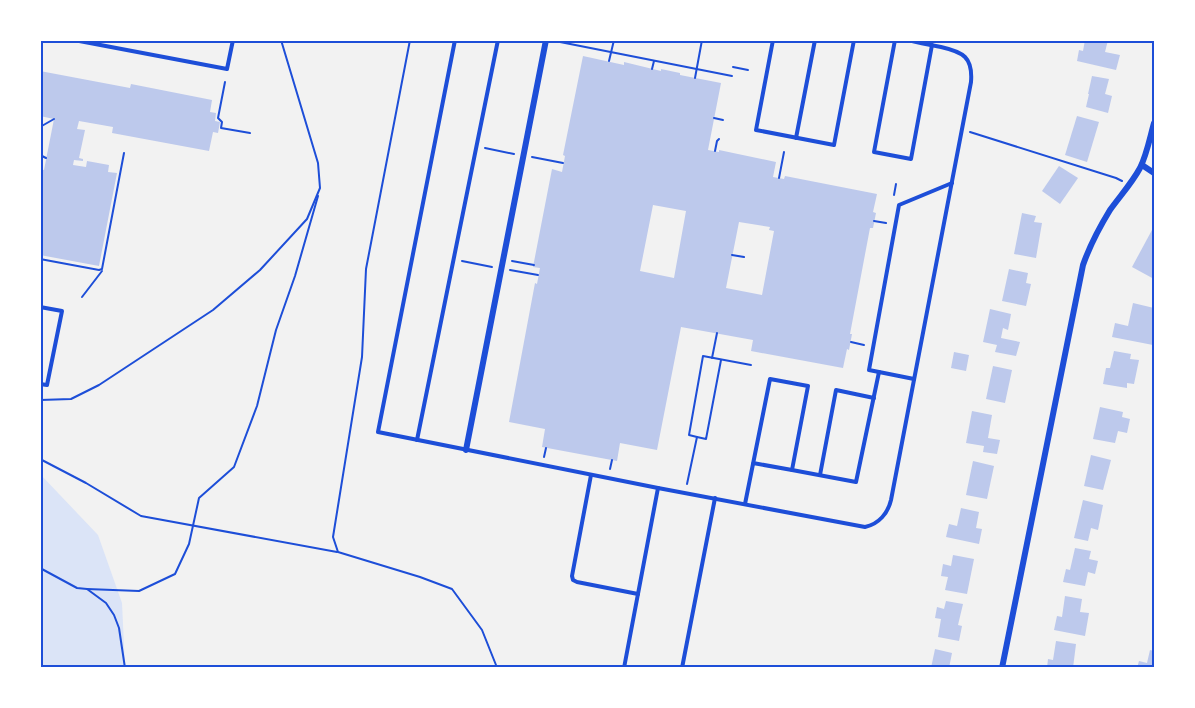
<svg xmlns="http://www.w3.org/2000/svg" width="1195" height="708" font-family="Montserrat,sans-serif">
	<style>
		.green { fill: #dbe4f7 }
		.building { fill: #bdc9ec; fill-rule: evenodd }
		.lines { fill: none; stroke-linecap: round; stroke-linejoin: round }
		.path { stroke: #1d4ed8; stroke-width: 2 }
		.service { stroke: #1d4ed8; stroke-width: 4 }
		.minor { stroke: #1d4ed8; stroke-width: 6 }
		.neatline { fill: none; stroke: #1d4ed8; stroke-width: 2 }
	</style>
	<rect width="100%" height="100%" fill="#f2f2f2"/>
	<polygon class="green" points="40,474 98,535 122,603 125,667 41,667"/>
	<g class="building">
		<polygon points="1085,40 1108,40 1105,52 1120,55 1116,70 1077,61 1079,50 1083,51"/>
		<path d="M583,56L624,65V62L661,71V69L680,73V75L721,83L708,150L719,152V150L776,162L773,177L784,179L785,176L877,194L873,212L876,213L873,228H870L850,334H852L849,350L847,349L843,368L751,351L753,340L681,327L657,450L620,443L617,461L542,447L545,429L509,422L535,283L537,284L540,268L533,267L552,169L562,172L565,156L563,155ZM653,205L686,211L674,278L640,271ZM739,222L770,227L769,230L774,231L762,295L726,288Z"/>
		<polygon points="40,71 130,88 131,84 212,100 210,112 216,113 215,121 220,122 218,133 213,132 209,151 112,133 113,127 79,121 77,129 85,130 79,158 83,159 83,161 74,160 73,165 86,167 87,161 109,165 108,172 117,173 99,266 40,255 40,169 44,170 54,119 40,116"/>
		<polygon points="1092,76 1109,79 1105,94 1112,96 1108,113 1086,107 1089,94 1088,94"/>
		<polygon points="1077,116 1099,122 1087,162 1065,155"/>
		<polygon points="1059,166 1078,178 1060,204 1042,191"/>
		<polygon points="1022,213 1036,216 1034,222 1042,223 1036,258 1014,254"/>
		<polygon points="1152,230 1154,231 1154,279 1132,267"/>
		<polygon points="1009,269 1028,273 1026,283 1031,284 1026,306 1002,301"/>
		<polygon points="1133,303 1154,308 1152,320 1154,320 1153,345 1112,337 1115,323 1128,326"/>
		<polygon points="990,309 1011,314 1008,330 1003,328 1001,338 1020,342 1016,356 995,352 997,345 983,342"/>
		<polygon points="1114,351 1131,354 1130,359 1139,360 1134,384 1127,383 1127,388 1103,384 1106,368 1110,368"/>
		<polygon points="954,352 969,355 966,371 951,368"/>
		<polygon points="993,366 1012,370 1005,403 986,399"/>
		<polygon points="1100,407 1123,412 1122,417 1130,419 1127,433 1118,431 1115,443 1093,439"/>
		<polygon points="972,411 992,415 988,438 1000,440 997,454 983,452 984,446 966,443"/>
		<polygon points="1091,455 1111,460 1103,490 1084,486"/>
		<polygon points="973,461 994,466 987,499 966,495"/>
		<polygon points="1083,500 1103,505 1098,530 1091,528 1088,541 1074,538"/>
		<polygon points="961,508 979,512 976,528 982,529 979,544 946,537 949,524 957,526"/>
		<polygon points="1075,548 1091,551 1089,559 1098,561 1095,574 1088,572 1085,586 1063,582 1066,569 1070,570"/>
		<polygon points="953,555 974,559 967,594 945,590 948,577 941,576 943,564 951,566"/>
		<polygon points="1065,596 1082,599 1080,612 1089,613 1085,636 1054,630 1057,616 1062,617"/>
		<polygon points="946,601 963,604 958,625 962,626 959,641 938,637 941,619 935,618 937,607 944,609"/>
		<polygon points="1056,641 1076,644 1073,668 1047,668 1048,659 1053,660"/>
		<polygon points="935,649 952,653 949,668 931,668"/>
		<polygon points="1150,650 1154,651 1154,668 1137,668 1139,661 1147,663"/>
	</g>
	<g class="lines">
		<g class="path">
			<polyline points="410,40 366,269 362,357 333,537 338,552 420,577 452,589 482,630 496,665 496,668"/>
			<polyline points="555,41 732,76"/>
			<polyline points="609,61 614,40"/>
			<polyline points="733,67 748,70"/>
			<polyline points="652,69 654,61"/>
			<polyline points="695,78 702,40"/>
			<polyline points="225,82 218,118 222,122 221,128 250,133"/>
			<polyline points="714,118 723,120"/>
			<polyline points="40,127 54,119"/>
			<polyline points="970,132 1116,178 1122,181"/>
			<polyline points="485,148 514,154"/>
			<polyline points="715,151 717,141 719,139"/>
			<polyline points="40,155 46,158"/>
			<polyline points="532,157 563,163"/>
			<polyline points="779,178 784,152"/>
			<polyline points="894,195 896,184"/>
			<polyline points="874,221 886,223"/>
			<polyline points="732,255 744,257"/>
			<polyline points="40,259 99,270 102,269 124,153"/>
			<polyline points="462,261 492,267"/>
			<polyline points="512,261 534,265"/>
			<polyline points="510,270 538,275"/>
			<polyline points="82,297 102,271"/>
			<polyline points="851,342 864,345"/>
			<polyline points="712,358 717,333"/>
			<polyline points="40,400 71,399 99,385 213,310 260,270 307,219 320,188 318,163 281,40"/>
			<polyline points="697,437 689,435 703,356 751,365"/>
			<polyline points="544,457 546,448"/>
			<polyline points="40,459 86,483 141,516 337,552"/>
			<polyline points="610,469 612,460"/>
			<polyline points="687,484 697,437 706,439 721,360"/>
			<polyline points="40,568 77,588 87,589 106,603 114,615 119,628 125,668"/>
			<polyline points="87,589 139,591 175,574 189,544 199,498 234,467 257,406 276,330 295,276 318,196"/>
		</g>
		<g class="service">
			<polyline points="74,40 227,69 233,40"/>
			<path d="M455,40L378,432L658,488L865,527C879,524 888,513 891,500L971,82C973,57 963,52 941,47C930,45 919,43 908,40"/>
			<polyline points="773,40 756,130 834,145 854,40"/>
			<polyline points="895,40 874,152 911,159 932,45"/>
			<polyline points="796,138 815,40"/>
			<polyline points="40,307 62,311 47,385 40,384"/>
			<polyline points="879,372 869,370 899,205 952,183"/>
			<polyline points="417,440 498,40"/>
			<polyline points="792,470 856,482 879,372 914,379"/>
			<polyline points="591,475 572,576 573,580 577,582 638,594"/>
			<polyline points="820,475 836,390 874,398"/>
			<polyline points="745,504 770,379 808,386 792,470 753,463"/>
			<polyline points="624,668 658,488"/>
			<polyline points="682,668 715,498"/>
		</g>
		<g class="minor">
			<polyline points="1142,165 1154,173"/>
			<polyline points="466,450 546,40"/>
			<path d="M1002,668L1083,265C1090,245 1099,228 1110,210C1120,196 1132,183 1140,168C1147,154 1150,137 1154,123"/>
		</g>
	</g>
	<rect width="1195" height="708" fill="none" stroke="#ffffff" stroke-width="84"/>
	<rect x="42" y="42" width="1111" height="624" class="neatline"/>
</svg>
